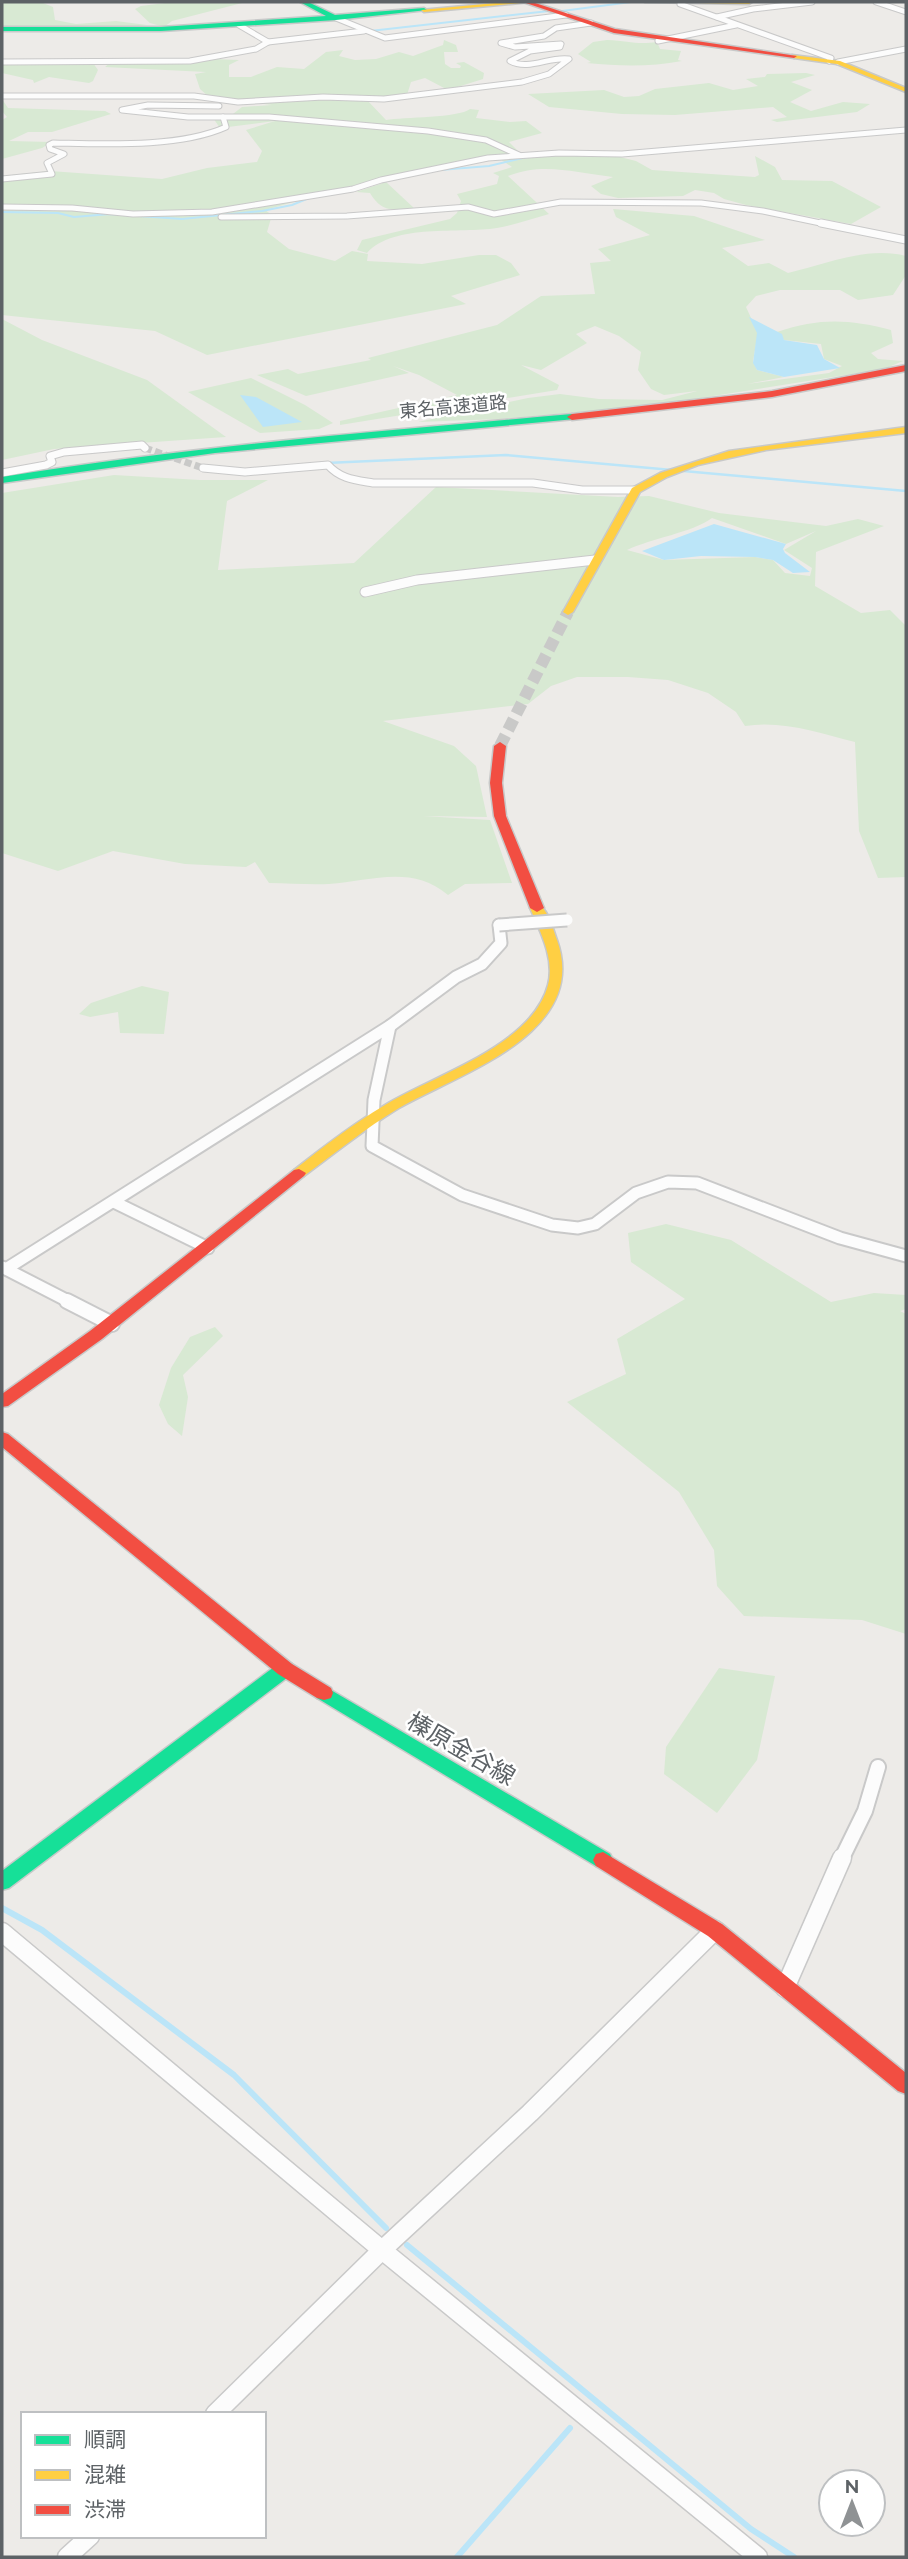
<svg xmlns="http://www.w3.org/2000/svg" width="908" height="2559" font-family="Raleway,'Noto Sans JP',sans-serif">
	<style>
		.green { fill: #d8e9d3; fill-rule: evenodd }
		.water { fill: #bbe5f8 }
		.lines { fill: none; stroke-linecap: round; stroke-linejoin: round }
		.stream-far2 { stroke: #bbe5f8; stroke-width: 2 }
		.stream-far1 { stroke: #bbe5f8; stroke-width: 2.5 }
		.stream { stroke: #bbe5f8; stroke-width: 6 }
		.street-tunnel { stroke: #c9c9c8; stroke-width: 7; stroke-dasharray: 7 3.5; stroke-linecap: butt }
		.secondary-tunnel { stroke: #c9c9c8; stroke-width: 12; stroke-dasharray: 12 6; stroke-linecap: butt }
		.street-far5-casing { stroke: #c9c9c9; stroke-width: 7 }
		.street-far4-casing { stroke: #c9c9c9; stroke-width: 9 }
		.street-far3-casing { stroke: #c9c9c9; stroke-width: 11 }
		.street-far2-casing { stroke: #c9c9c9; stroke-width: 15 }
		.street-far1-casing { stroke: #c9c9c9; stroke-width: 18 }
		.street-casing { stroke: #c9c9c9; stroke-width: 21 }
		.fast-casing { stroke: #c8c9c9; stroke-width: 3 }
		.slow-casing { stroke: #c8c9c9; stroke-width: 3 }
		.jam-casing { stroke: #c8c9c9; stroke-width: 3 }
		.street-far5 { stroke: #fcfcfc; stroke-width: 5 }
		.street-far4 { stroke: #fcfcfc; stroke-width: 7 }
		.street-far3 { stroke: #fcfcfc; stroke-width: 9 }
		.street-far2 { stroke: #fcfcfc; stroke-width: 11 }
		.street-far1 { stroke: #fcfcfc; stroke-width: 14 }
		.street { stroke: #fcfcfc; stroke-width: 18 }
		.fast { fill: #16e098; fill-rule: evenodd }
		.slow { fill: #ffcf43; fill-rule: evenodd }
		.jam { fill: #f24e42; fill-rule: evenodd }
		.street-bridge-casing { stroke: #c9c9c9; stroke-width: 15; stroke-linecap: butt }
		.street-bridge { stroke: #fcfcfc; stroke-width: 11 }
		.labels { text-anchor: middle; stroke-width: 5; stroke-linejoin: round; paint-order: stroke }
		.far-street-label { font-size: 18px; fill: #5d6266; stroke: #fff }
		.near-street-label { font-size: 24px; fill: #5d6266; stroke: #fff }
	</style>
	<rect width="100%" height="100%" fill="#edebe8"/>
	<g class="green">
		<polygon points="2,2 51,2 43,3 53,7 55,20 76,24 116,21 147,25 122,28 2,26"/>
		<polygon points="173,2 246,2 172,21 164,27 150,23 135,9 141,6"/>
		<path d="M444,40L456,45L458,52H444L445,64L451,68H460L461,66L456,63L464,62L484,73L483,79L448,90L425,78L411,82L407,95L367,100L386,120C403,117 459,118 470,109L479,110L476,118L510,122L526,121L542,133L509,142L520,153L612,155L636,161L652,170L755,177L759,175L755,156L775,167L782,180L832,181L881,207L851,224L746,205L724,199L714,193L695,190L683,196L618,198L601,194L591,186L613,177C574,173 545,162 508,176L549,214C532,219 514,225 497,228C460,234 394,223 367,253L357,250L362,240L450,219L457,213L461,201L457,194L497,184L499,176L493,173L512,167L500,159L384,177L265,210L272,215L267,232L289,249L335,261L352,251L368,254L367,261L422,264L479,255H496L511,263L520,275L451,296L466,304L207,355L155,331L2,315V176L50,171L162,179L207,168L257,162L262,151L246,130L275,121L220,128L213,118L229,117L242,107L272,105L209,97L200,89L195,74L206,72L105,67L111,62L159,64L213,59L239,60L229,65V77H251L277,67L304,69L326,52L343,50L339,56L355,60L376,59L399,52L413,56L443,45Z"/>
		<path d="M607,40C629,41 637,45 657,42L660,49L681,51L678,60L682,61C650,67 619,66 587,63L591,62L578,54L593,42Z"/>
		<polygon points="93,63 98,70 93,81 89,83 49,77 34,83 33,80 2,73 2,64"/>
		<polygon points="806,73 815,75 791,82 812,90 790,102 811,111 843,102 870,104 857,112 777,122 771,120 787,117 773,107 675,115 622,114 549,107 528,94 604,90 624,97 639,96 655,89 709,83 733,90 758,86 746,79 765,77 767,74"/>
		<polygon points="2,99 8,108 105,111 111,114 52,132 28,132 9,141 52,142 42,148 2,159 2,120 7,117 2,111"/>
		<path d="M386,182L415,209C394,210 382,213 370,193L356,192Z"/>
		<path d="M613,209L694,216L765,240L722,248L748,266L769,263L788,273C826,264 867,246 906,256V275L893,295L858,300L840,290H780L756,296L746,307L758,333L753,361L757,370L784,377L747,384L829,373L842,366L824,359L821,344L784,340L777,332C819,318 848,319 891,330L893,343L871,353L878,359L903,361L884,369L657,405L500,419L418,422L528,398L560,394L599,399L662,400L697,391L664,395L651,389L638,370L641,352L619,336L595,326L576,334L587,343L541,370L521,365L559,385L557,390L340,425V421L457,395L419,375L393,366L409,373L306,396L257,375L288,369L298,374L371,360L368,358L497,325L541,296L595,294L590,263L611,261L598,249L650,235L616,217Z"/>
		<polygon points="2,319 42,340 147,380 226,437 54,449 2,460"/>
		<polygon points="251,378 305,405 333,423 319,429 260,433 188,392"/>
		<path d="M114,475L200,480H268L227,501L218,570L354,563L436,487L618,497L649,496L719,513L826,526L858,519L884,526L816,552L815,586L861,613L890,610L906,626V877L878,878L859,831L855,742C820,733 782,720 745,726L736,712L708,693L668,680L628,677H577L551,686L528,704L383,721L454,746L476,766L487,817L423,816L490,820L512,883L465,884L448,895C412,864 370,881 329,884C309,885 289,883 269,883L255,862L246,867L185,864L113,851L58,871L2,853V493ZM712,518L786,544L816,531L784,550L812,568L810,576L785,573L773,560L755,557L664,560L627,550C652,538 691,533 712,518Z"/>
		<polygon points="142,986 169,992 164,1034 120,1033 118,1012 90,1017 79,1014 91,1003"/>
		<polygon points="666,1224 731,1240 831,1302 874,1293 906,1295 906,1309 900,1311 906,1314 906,1634 862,1620 744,1616 717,1586 714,1550 679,1492 567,1402 626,1374 617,1339 685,1299 631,1262 628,1233"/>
		<polygon points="215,1327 223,1336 183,1375 188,1397 182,1436 168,1424 159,1405 171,1368 190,1337"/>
		<polygon points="719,1668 775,1676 757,1760 717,1813 664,1774 666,1747"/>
	</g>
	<g class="water">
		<polygon points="749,317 782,334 784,340 817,345 824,359 840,368 784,377 757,370 753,363 757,333"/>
		<polygon points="240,395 256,397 302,422 263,427"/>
		<polygon points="714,524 786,544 783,549 785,553 810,572 793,573 773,560 755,557 701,556 664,560 642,551"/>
	</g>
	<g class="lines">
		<g class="stream-far2">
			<polyline points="562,11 631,2"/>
			<polyline points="370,31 549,11"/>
			<polyline points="440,170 489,166 531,156"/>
			<polyline points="2,212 58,213 74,217 110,214 182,219 262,211 292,205 309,198"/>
		</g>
		<polyline class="stream-far1" points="326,463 506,455 906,491"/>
		<g class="stream">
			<polyline points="2,1908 42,1930 234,2075 386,2228"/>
			<polyline points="407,2245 751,2529 794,2557"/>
			<polyline points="457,2557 570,2428"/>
		</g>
		<polyline class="street-tunnel" points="145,448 203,468"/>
		<polyline class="secondary-tunnel" points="500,746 568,612"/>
		<g class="street-far5-casing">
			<g id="street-far5">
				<polyline points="876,2 906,12"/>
				<polyline points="680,4 831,58 829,61"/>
				<polyline points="717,17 753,9 812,2"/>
				<polyline points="336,18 385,38 566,15"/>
				<polyline points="239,25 268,42"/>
				<polyline points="658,41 736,25"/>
				<polyline points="2,62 190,61 256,49 268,42 364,31"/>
				<polyline points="838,62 906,49"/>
				<path d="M2,96H194L238,102L323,97L384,99L522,82L549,74L569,59C549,56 529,71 510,61L530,51L560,47L561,44L515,47L501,43L544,36L556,28L591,23"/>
				<polyline points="219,106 148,105 122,110 188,117 269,117 428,131 486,140 519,155"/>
				<path d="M2,179L52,174L47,163L64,154L50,149L49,145L53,143C105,144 179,148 226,127L223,117"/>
				<polyline points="2,207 72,208 133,214 212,212 353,189 381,180 488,158 559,153 622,154 906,130"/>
				<polyline points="221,217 347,216 468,207 494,214 561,202 701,203 763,211 830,225"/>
			</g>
		</g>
		<g class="street-far4-casing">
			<g id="street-far4">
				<polyline points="821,223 906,240"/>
				<path d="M203,468L245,472L328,465C340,479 356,480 373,483H533L582,490H636"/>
				<polyline points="2,473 46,465 52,462 50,456 64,452 142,445 145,448"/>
			</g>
		</g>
		<g class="street-far3-casing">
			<polyline id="street-far3" points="365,592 417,580 595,560"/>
		</g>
		<g class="street-far2-casing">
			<g id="street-far2">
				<polyline points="390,1026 374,1100 372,1146 462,1195 552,1225 578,1228 595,1224 636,1193 668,1182 697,1183 840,1238 906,1256"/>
				<polyline points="114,1202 208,1248"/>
				<polyline points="2,1267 70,1302"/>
				<polyline points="6,1269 390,1026 456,977 482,964 501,943 499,925"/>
			</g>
		</g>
		<g class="street-far1-casing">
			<g id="street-far1">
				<polyline points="67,1301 112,1324"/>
				<polyline points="841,1860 865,1811 878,1767"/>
			</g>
		</g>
		<g class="street-casing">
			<g id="street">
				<polyline points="2,1932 382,2250 758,2557"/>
				<polyline points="785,1988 842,1858"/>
				<polyline points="215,2414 382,2250 530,2113 715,1930"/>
				<polyline points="67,2557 90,2536"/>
			</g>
		</g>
		<g class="fast-casing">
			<g id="fast">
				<polygon points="300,2 308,2 335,15 424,8 427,10 336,20 161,31 2,31 2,27 161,27 326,16"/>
				<path d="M572,414L577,417L575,419L215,453L2,483V477C191,446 381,431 572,414Z"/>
				<polygon points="285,1662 292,1664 294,1669 292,1674 9,1888 2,1890 2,1871 278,1664"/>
				<polygon points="324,1686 610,1854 613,1860 610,1866 603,1868 596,1866 317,1698 315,1693 317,1688"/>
			</g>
		</g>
		<g class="slow-casing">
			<g id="slow">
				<polygon points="506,2 531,2 424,12 421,10"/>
				<polygon points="645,2 752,2 749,4"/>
				<polygon points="792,55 840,61 906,88 906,92 837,64 794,58"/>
				<polygon points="906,427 906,433 766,450 698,465 667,477 640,492 573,612 568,615 563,612 632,488 660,473 729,451"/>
				<path d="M537,904C548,908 553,929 557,940C590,1033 461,1073 399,1108C366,1128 335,1153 304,1176H294L292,1173L294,1170C323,1147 353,1124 385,1105C434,1075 532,1046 548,985C555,959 540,931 530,908Z"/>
			</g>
		</g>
		<g class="jam-casing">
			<g id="jam">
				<polygon points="523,2 532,2 615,29 797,56 794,58 614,33"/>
				<polygon points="906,365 906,371 772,397 572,420 567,417 572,414 772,391"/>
				<polygon points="500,742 506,746 502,783 506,816 544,908 537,912 530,908 494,816 490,783 494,746"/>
				<polygon points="299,1169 306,1173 304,1176 102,1339 8,1406 2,1407 2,1394 90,1331 294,1170"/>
				<polygon points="2,1432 8,1434 292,1664 331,1688 333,1693 331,1698 324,1700 317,1698 278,1674 2,1447"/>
				<polygon points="603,1852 722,1924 906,2073 906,2094 898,2091 708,1936 596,1866 593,1860 596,1854"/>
			</g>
		</g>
		<use href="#street-far5" class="street-far5"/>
		<use href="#street-far4" class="street-far4"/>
		<use href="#street-far3" class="street-far3"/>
		<use href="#street-far2" class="street-far2"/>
		<use href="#street-far1" class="street-far1"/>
		<use href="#street" class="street"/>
		<use href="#fast" class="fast"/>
		<use href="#slow" class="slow"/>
		<use href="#jam" class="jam"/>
		<g class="street-bridge-casing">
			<polyline id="street-bridge" points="499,925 567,920"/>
		</g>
		<use href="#street-bridge" class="street-bridge"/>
	</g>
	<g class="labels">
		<g class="far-street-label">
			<text transform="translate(453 407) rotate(-5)" y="6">東名高速道路</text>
		</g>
		<g class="near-street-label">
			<text transform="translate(461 1749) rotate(30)" y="8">榛原金谷線</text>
		</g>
	</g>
	<rect width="908" height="2559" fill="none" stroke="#5d6266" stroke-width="7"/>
	<rect x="21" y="2412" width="245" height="126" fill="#ffffff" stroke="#bec0c2" stroke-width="2"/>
	<rect x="35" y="2435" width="35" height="10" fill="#16e098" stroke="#bec0c2" stroke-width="2"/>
	<text x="84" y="2447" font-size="21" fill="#5d6266">順調</text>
	<rect x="35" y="2470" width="35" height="10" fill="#ffcf43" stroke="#bec0c2" stroke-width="2"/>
	<text x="84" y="2482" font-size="21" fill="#5d6266">混雑</text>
	<rect x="35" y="2505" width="35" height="10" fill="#f24e42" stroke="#bec0c2" stroke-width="2"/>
	<text x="84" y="2517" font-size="21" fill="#5d6266">渋滞</text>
	<g transform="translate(852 2503)"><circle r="33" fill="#ffffff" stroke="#bec0c2" stroke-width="2"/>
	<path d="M0-5L12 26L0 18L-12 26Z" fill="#8f9294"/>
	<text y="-10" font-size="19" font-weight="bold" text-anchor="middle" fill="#5d6266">N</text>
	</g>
</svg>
